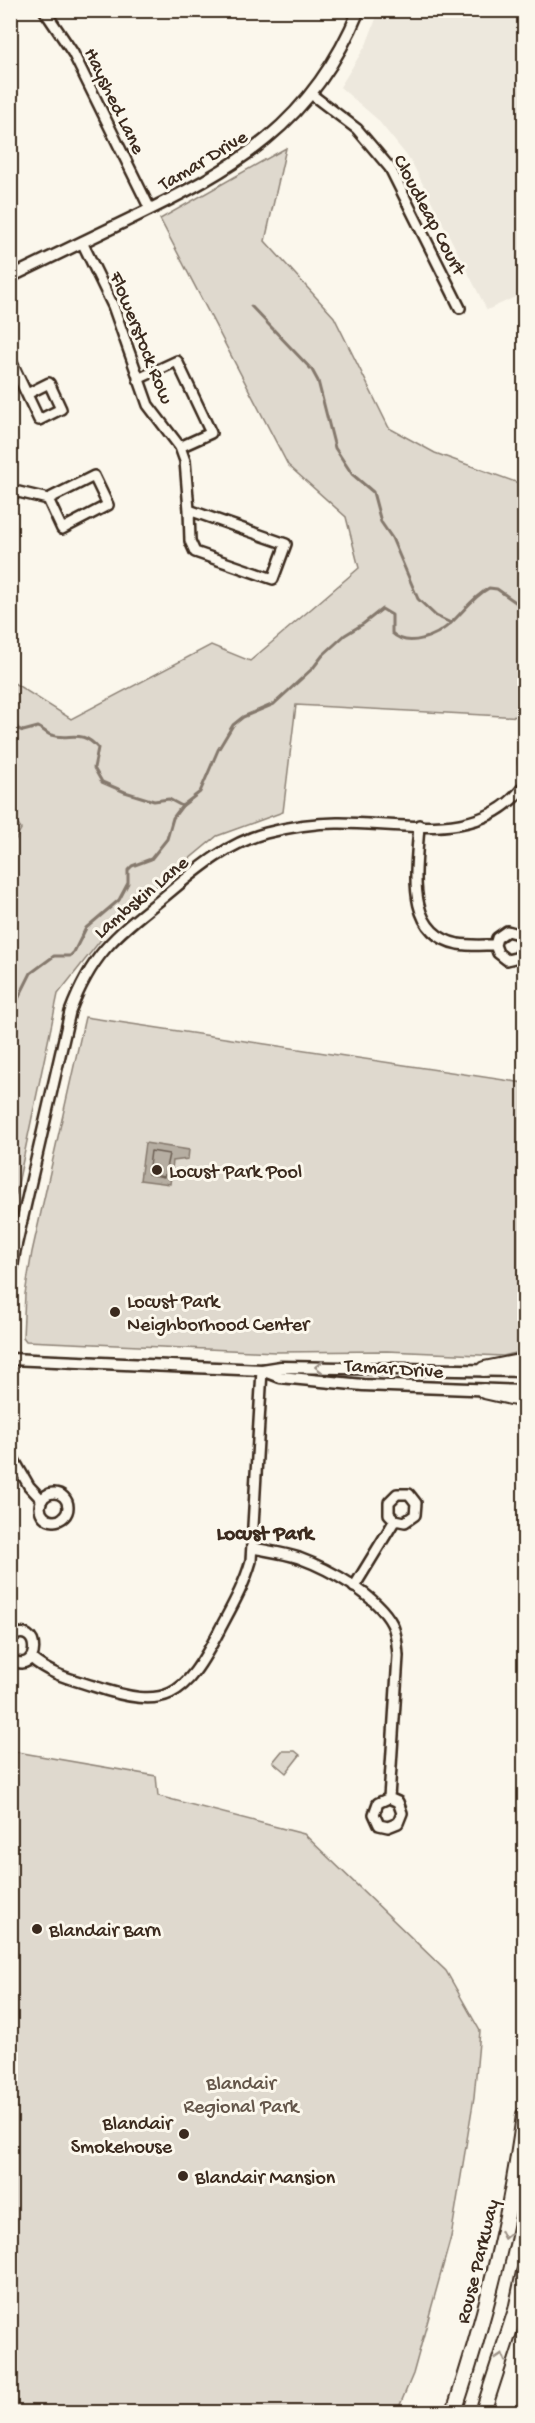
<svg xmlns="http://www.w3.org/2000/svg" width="535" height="2423" font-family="'Gochi Hand',sans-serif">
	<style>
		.built { fill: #ede8dd }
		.green { fill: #dfd9ce; stroke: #8d8276; stroke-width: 1.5 }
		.water { fill: #b6aea2; stroke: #85796d; stroke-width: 1.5 }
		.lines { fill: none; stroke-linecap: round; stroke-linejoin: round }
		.shore { stroke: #6c5f53; stroke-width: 1.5 }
		.stream { stroke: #85796d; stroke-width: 3 }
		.minor-casing { stroke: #3b2a1e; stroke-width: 14 }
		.tertiary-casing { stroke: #3b2a1e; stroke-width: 15 }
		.primary-casing { stroke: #3b2a1e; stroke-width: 18 }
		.minor { stroke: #fbf7ec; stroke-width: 9 }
		.tertiary { stroke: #fbf7ec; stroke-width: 10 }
		.primary { stroke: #fbf7ec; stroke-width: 14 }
		.oneway { stroke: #9b9085 }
		.poi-dot { fill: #3b2a1e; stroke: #fbf7ec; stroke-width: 2 }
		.labels { text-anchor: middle; stroke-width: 6; stroke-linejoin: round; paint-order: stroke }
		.street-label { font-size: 20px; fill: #3b2a1e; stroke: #fbf7ec }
		.poi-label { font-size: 20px; fill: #3b2a1e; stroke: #fbf7ec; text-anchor: start }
		.park-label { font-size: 20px; fill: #64564a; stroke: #fbf7ec }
		.neighbourhood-label { font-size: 21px; font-weight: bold; fill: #3b2a1e; stroke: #fbf7ec }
	</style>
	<rect width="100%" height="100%" fill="#fbf7ec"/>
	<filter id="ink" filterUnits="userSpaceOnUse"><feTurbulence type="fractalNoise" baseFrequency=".0167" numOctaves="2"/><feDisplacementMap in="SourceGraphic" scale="12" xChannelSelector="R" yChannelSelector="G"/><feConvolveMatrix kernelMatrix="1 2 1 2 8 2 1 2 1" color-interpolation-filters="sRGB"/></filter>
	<g filter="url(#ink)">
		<polygon class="built" points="379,11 524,11 524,293 487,310 411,161 377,119 340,87 366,45"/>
		<g class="green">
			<polygon points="286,148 265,241 334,317 389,428 435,453 524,485 524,717 296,705 283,812 217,836 118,918 58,994 11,1217 10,850 21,829 11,815 11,681 71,719 211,645 250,661 359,568 346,517 288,465 160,219"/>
			<polygon points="85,1017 524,1083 524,1351 503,1356 387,1351 276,1352 26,1341 23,1337 25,1294 32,1252"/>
			<polygon points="11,1751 156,1776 158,1796 304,1834 446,1971 480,2031 474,2097 451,2237 413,2374 397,2412 11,2412"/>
			<polygon points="282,1751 295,1751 300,1755 286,1773 273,1762"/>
		</g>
		<polygon class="water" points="145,1143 189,1150 188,1159 173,1161 170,1184 140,1180"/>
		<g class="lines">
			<polygon class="shore" points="151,1151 169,1154 164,1177 148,1174"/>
			<g class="stream">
				<polyline points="251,306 312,370 318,381 335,448 352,474 373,492 381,522 392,538 418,599 436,616 451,623"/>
				<path d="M10,714L18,729L23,731L38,727C43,729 47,734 51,735C69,741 81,728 98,748L94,768L102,782L125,792L154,801L169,799L182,806"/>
				<path d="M10,1015L31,973L54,956H70L74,952L86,928L119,900L128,883V870L132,866L151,859L167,839L173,818L182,806L200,792L218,750L233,725L243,717L274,704L313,668L323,655L345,635L363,624L382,609L392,615V633C408,649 437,636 451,623C464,611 473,597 489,588L497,589L524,608"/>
			</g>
			<g class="minor-casing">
				<g id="minor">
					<polyline points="44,10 73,53 150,209"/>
					<polyline points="311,94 357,129 390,168 460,308"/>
					<polyline points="82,242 113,306 148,405 180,447 185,461 189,510 286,544 273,579 195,552 190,541 189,510"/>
					<polyline points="10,359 39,420 61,409 49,383 27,394"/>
					<polyline points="138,379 177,361 211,433 180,447"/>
					<polyline points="10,490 48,499 94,476 108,505 62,529 48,499"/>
					<polyline points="524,760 524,763"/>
					<path d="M419,825C417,866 403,933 458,944C470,946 483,945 495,945L498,953L507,960L519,957L524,945L518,934L507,931L497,938L495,945"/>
					<path d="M10,1284L15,1251L70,1012C91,956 113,937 159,901C191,875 224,844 266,833C289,827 313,823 337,823C401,822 480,845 524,786"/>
					<polyline points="10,1453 29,1486 42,1500"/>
					<circle cx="54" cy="1507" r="14"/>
					<path d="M253,1548C268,1551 284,1553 299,1558C329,1569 377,1595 392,1624C397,1634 397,1645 398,1656L389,1798L378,1803L374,1814L379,1825L388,1827L398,1823L402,1813L398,1802L389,1798"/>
					<polyline points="354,1587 395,1520 405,1522 415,1515 416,1503 409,1494 397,1494 389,1502 389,1514 395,1520"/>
					<path d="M10,1637C42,1619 41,1678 10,1659"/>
					<path d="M31,1658C49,1674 71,1679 93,1686C167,1711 184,1698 219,1631C231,1608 244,1586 251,1561L262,1370"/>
				</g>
			</g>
			<g class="tertiary-casing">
				<g id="tertiary">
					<path d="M10,277C50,258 90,238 130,219C236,168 312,125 359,10"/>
					<polyline points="10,1359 262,1370 281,1367 524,1371"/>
					<polyline points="262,1370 280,1377 363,1385 524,1391"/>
				</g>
			</g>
			<g class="primary-casing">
				<g id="primary">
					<polyline points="484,1369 524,1361"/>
					<polyline points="484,1391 524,1400"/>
					<path d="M454,2412C486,2315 511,2217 524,2115"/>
					<polyline points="483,2412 516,2310 524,2272"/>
				</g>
			</g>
			<use href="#minor" class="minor"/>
			<use href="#tertiary" class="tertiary"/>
			<use href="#primary" class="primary"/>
		</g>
		<defs><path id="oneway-chevron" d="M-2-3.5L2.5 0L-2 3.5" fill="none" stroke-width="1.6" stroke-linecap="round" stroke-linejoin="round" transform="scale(1.5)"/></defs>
		<g class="oneway">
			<use href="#oneway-chevron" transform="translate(319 1367) rotate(-179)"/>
			<use href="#oneway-chevron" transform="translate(505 2235) rotate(101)"/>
			<use href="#oneway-chevron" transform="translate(501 2357) rotate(-73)"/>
		</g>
	</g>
	<g class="poi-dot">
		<circle cx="157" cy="1170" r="6"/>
		<circle cx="115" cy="1312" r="6"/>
		<circle cx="37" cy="1929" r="6"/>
		<circle cx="184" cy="2134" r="6"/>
		<circle cx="183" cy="2176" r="6"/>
	</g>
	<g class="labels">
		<g class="street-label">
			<text transform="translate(116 100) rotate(64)" y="7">Hayshed Lane</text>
			<text transform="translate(202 159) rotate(-31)" y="7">Tamar Drive</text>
			<text transform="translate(431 214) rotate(62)" y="7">Cloudleap Court</text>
			<text transform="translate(143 337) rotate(68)" y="7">Flowerstock Row</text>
			<text transform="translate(140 896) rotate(-40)" y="7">Lambskin Lane</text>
			<text transform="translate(394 1367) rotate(4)" y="7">Tamar Drive</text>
			<text transform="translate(476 2261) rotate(-76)" y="7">Rouse Parkway</text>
		</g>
		<g class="poi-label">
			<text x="169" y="1177">Locust Park Pool</text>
			<text x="127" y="1307">Locust Park<tspan x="127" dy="23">Neighborhood Center</tspan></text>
			<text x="49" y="1936">Blandair Barn</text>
			<text x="172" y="2129" text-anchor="end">Blandair<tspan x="172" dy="23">Smokehouse</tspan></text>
			<text x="195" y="2183">Blandair Mansion</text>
		</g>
		<g class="park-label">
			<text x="241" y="2089">Blandair<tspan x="241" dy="23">Regional Park</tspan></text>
		</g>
		<g class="neighbourhood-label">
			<text x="265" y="1539">Locust Park</text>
		</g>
	</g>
	<rect width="535" height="2423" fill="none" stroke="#fbf7ec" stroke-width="36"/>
	<rect x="18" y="18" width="499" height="2387" fill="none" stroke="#3b2a1e" stroke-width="2" filter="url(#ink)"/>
</svg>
